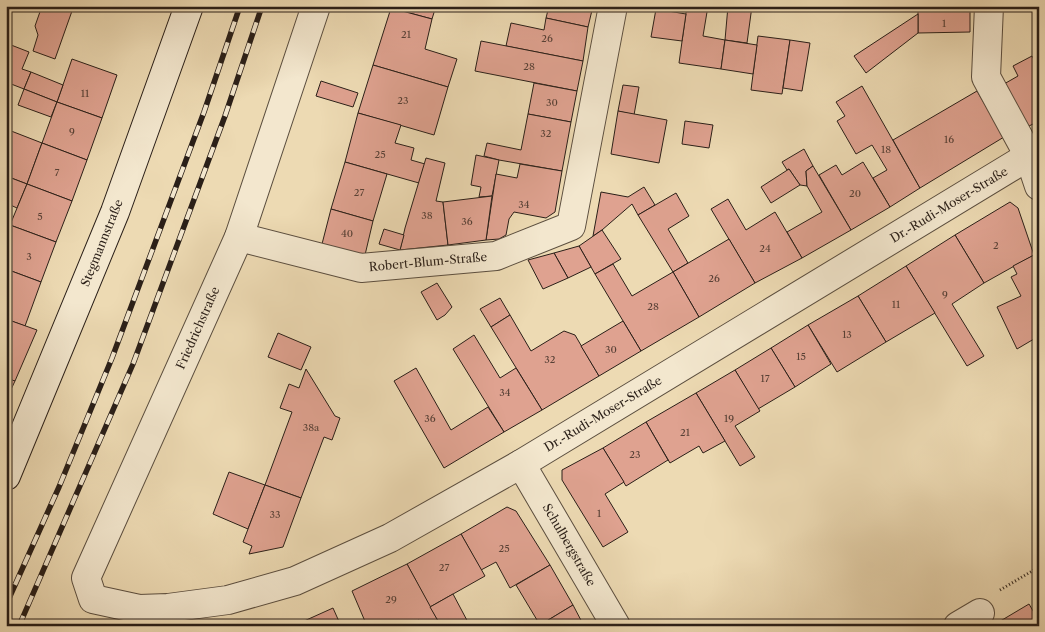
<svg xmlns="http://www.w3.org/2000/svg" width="1045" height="632" font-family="'Libre Caslon Text',serif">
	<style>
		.building { fill: #dfa290; stroke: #2a1f18 }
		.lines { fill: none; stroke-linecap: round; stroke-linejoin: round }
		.street-casing { stroke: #5b4e3f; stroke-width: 30 }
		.secondary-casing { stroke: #2a1f18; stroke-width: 30 }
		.path { stroke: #2a1f18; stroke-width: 3; stroke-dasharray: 1 2.5; stroke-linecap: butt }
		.street { stroke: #f3e7ce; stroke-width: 28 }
		.secondary { stroke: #f3e7ce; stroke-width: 28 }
		.rail-casing { stroke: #2a1f18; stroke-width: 5.5 }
		.rail { stroke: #f3e7ce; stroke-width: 4; stroke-dasharray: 11; stroke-linecap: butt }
		.labels { text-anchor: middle; stroke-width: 4; stroke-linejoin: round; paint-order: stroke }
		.number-label { font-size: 10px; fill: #574036 }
		.street-label { font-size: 12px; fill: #2a1f18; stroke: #f3e7ce }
	</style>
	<rect width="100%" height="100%" fill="#eddab3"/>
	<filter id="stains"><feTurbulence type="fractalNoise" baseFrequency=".004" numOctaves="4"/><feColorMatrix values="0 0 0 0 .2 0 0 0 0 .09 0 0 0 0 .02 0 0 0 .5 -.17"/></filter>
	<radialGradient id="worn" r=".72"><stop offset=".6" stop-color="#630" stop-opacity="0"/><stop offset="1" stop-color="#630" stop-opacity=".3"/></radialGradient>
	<g class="building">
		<polygon points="42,6 60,6 72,11 55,59 33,51 38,35 35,26"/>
		<polygon points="391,6 436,6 432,19 391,8"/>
		<polygon points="549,6 593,6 588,27 546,18"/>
		<polygon points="639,6 676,6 675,12 638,7"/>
		<polygon points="687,6 708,6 703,36 725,40 721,69 679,63"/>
		<polygon points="728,6 752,6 747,43 725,40"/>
		<polygon points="918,6 970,6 970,32 918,33"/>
		<polygon points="391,8 432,19 425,49 457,59 448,87 373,65"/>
		<polygon points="656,9 686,14 682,41 651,37"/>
		<polygon points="918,14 918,33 866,73 854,56"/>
		<polygon points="546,18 588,27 583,61 506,46 511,23 544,30"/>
		<polygon points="758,36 790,40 782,94 751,90"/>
		<polygon points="725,40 757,45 753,74 721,69"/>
		<polygon points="790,40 810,43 802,91 783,88"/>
		<polygon points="481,41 583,61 577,91 475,71"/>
		<polygon points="6,43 29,52 22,69 31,72 24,89 6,82"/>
		<polygon points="1032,56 1037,65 1039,64 1039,121 1027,127 1004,84 1018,76 1013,66"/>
		<polygon points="72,59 117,75 102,118 57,102"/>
		<polygon points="373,65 448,87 434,135 358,113"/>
		<polygon points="31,72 63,85 57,102 24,89"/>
		<polygon points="321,81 358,93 353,107 316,96"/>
		<polygon points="534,83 577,91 571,122 528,114"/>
		<polygon points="623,85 639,87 634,115 618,111"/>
		<polygon points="862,86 920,188 890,207 873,178 887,170 872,145 856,154 837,121 845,116 836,102"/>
		<polygon points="24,89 57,102 51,117 18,105"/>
		<polygon points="977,91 1004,137 920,188 893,140"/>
		<polygon points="57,102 102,118 87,160 42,143"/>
		<polygon points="618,111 667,120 659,163 611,154"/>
		<polygon points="358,113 401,125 395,143 414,148 411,160 425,164 419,183 345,162"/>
		<polygon points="528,114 571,122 562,171 499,160 484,156 487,143 521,150"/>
		<polygon points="685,121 713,125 709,148 682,144"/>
		<polygon points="6,129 42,143 27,184 6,176"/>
		<polygon points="42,143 87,160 72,201 27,184"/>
		<polygon points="804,149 813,166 806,171 807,186 800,185 789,169 787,170 782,162"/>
		<polygon points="476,155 499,160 492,196 479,197 481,187 471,185"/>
		<polygon points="426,158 445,163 436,201 443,202 448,245 400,250 405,228"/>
		<polygon points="345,162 387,174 373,221 331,209"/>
		<polygon points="863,162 890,207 851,230 819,175 836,165 842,175"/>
		<polygon points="520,164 562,171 555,212 546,218 514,212 509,219 506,235 499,239 486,240 496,174 517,178"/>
		<polygon points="813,166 851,230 802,258 787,232 822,212 807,186 806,171"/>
		<polygon points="789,169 800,185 771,203 761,187"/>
		<polygon points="6,176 27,184 17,208 6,203"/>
		<polygon points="27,184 72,201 56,242 10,225"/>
		<polygon points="644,187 655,205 638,215 632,204 602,230 593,236 601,192 628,197"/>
		<polygon points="676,193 689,216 668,229 688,263 673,272 638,215"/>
		<polygon points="492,196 486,240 448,245 443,202"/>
		<polygon points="728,199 746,230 775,212 802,258 755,283 711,209"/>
		<polygon points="1010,202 1018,208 1034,255 984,283 955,235"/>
		<polygon points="331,209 373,221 365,255 322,244"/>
		<polygon points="10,225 56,242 41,282 6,269 6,235"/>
		<polygon points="384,229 404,235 400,250 379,244"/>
		<polygon points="602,230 621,259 595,274 579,246"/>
		<polygon points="955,235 984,283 952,304 984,356 967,366 906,266"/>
		<polygon points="729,239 755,283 699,317 673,272"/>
		<polygon points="579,246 591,267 568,278 554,253"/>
		<polygon points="554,253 568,278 543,289 528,260"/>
		<polygon points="1034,255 1039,268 1039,336 1017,349 997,307 1021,296 1011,277 1017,274 1013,266"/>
		<polygon points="613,264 632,296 673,272 699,317 641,351 595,274"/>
		<polygon points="906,266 935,313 886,342 858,296"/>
		<polygon points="6,269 41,282 25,326 6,319"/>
		<polygon points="437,283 452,307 445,315 437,320 421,292"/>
		<polygon points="858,296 886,342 837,372 808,325"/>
		<polygon points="500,298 510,315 491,327 480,309"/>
		<polygon points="510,315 531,351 564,331 575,335 599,376 542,410 491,327"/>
		<polygon points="6,319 37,330 15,381 6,378"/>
		<polygon points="623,321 641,351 599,376 581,346"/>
		<polygon points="808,325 831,364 795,387 771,348"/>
		<polygon points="278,333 311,347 301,370 268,357"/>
		<polygon points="474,335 500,378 516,368 542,410 504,432 453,349"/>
		<polygon points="771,348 795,387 758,409 735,370"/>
		<polygon points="416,368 451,430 488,407 504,432 444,468 394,381"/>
		<polygon points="306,369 335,416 340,418 332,440 324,437 301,498 265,485 292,412 280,408 289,384 299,388"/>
		<polygon points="735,370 760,411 735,426 755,457 740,466 696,393"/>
		<polygon points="6,378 15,381 6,400"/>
		<polygon points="696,393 725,441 703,453 699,446 670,463 646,422"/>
		<polygon points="646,422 668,460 626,486 603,448"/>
		<polygon points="603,448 624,482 605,494 628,532 603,547 562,480 562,470"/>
		<polygon points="229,472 265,485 248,529 213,514"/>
		<polygon points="265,485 301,498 283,547 249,554 252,546 243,542"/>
		<polygon points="507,507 516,511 550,565 510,588 496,562 481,570 461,534"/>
		<polygon points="461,534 485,576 430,607 407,564"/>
		<polygon points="407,564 441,626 422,626 419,620 406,626 367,626 352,591"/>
		<polygon points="550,565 573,605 540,625 516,585"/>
		<polygon points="453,594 470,626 441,626 430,607"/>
		<polygon points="1029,604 1039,621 1039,626 992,626"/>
		<polygon points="573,605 584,626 538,626 540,625"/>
		<polygon points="333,608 341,626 293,626"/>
	</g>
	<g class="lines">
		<g class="street-casing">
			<g id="street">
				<polyline points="316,6 239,237 86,578 93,599 139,609 168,608 228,600 295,581 390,538 521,464 1039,150"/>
				<polyline points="989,6 986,77 1029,156 1039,186"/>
				<polyline points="239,237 361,268 496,256 571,226 613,6"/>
				<polyline points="521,464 616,626"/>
				<polyline points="958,626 980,613"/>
			</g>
		</g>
		<g class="secondary-casing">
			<polyline id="secondary" points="6,476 115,212 189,6"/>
		</g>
		<polyline class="path" points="1000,590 1039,567"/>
		<use href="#street" class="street"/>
		<use href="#secondary" class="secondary"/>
		<g class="rail-casing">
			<g id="rail">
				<polyline points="6,605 59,487 112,358 204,112 240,6"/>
				<polyline points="19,626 133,364 225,116 262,6"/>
			</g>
		</g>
		<use href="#rail" class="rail"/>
	</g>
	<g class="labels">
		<g class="number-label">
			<text x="944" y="27">1</text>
			<text x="406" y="38">21</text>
			<text x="547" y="42">26</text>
			<text x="529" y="70">28</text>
			<text x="85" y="97">11</text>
			<text x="403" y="104">23</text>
			<text x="552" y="106">30</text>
			<text x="72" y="135">9</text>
			<text x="546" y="137">32</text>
			<text x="949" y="143">16</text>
			<text x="886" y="153">18</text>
			<text x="380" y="158">25</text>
			<text x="57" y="176">7</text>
			<text x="359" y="196">27</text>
			<text x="855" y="197">20</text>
			<text x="524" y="208">34</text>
			<text x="427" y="219">38</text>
			<text x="40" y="220">5</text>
			<text x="467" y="225">36</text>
			<text x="347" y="237">40</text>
			<text x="996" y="249">2</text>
			<text x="765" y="252">24</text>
			<text x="29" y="260">3</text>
			<text x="714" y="282">26</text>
			<text x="945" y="298">9</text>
			<text x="896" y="308">11</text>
			<text x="653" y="310">28</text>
			<text x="847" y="338">13</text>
			<text x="611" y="353">30</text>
			<text x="801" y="360">15</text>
			<text x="550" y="363">32</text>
			<text x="765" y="382">17</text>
			<text x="505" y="396">34</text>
			<text x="430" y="422">36</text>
			<text x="729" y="422">19</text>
			<text x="311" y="431">38a</text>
			<text x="685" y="436">21</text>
			<text x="635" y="458">23</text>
			<text x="599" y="517">1</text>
			<text x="275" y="518">33</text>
			<text x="504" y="552">25</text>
			<text x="444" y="571">27</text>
			<text x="391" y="603">29</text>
		</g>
		<g class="street-label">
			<text transform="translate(949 205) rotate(-31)" y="4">Dr.-Rudi-Moser-Straße</text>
			<text transform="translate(102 243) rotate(-68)" y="4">Stegmannstraße</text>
			<text transform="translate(428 262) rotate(-5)" y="4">Robert-Blum-Straße</text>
			<text transform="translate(198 328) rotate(-66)" y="4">Friedrichstraße</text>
			<text transform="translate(603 414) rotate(-31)" y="4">Dr.-Rudi-Moser-Straße</text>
			<text transform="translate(569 545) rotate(60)" y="4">Schulbergstraße</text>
		</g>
	</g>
	<rect width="1045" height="632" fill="none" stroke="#eddab3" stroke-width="25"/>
	<rect x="8" y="8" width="1030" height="617" fill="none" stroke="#2a1f18" stroke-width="2.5"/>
	<rect x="12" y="12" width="1020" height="607" fill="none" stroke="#2a1f18"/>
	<rect width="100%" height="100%" filter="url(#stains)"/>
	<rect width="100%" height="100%" fill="url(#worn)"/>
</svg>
